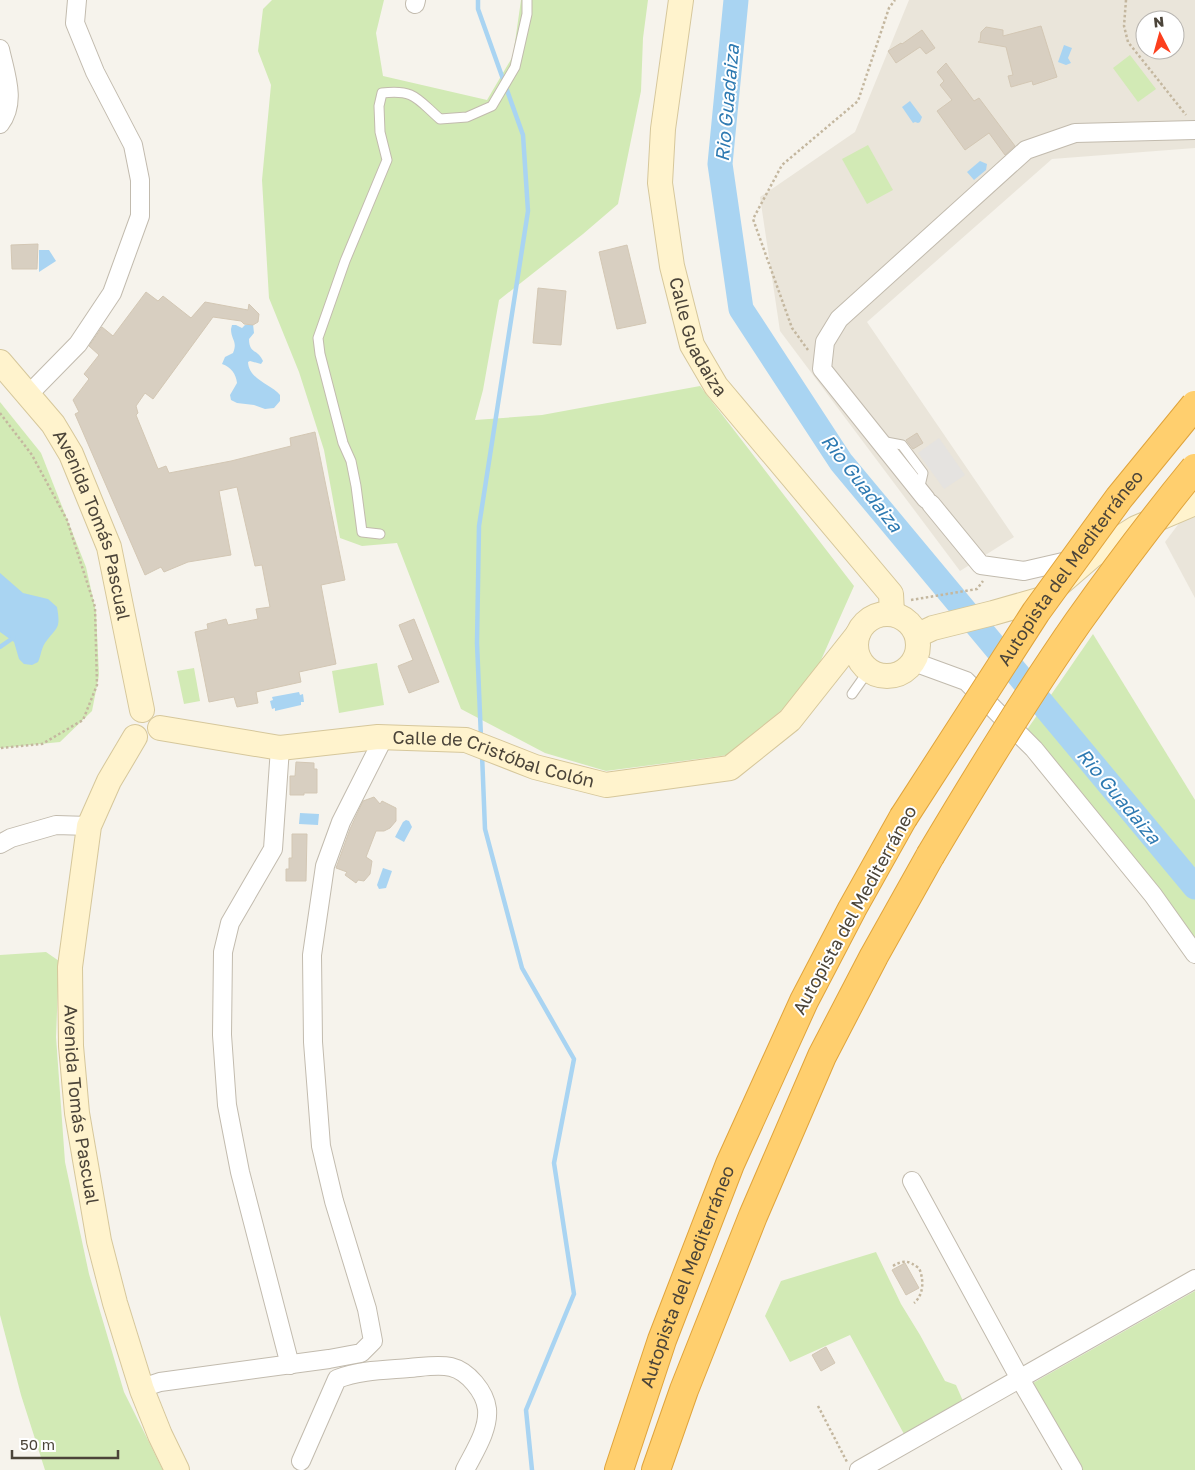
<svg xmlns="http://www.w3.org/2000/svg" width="1195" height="1470" font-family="'Golos Text',sans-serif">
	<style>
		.residential { fill: #eae5da; fill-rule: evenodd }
		.green { fill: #d2eab5 }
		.parking { fill: #e5e3e0 }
		.water { fill: #a9d4f2 }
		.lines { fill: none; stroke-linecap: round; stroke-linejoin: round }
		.stream { stroke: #a9d4f2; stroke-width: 4.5 }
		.river { stroke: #a9d4f2; stroke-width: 25 }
		.building { fill: #d8cfc1; stroke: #d3c7b4 }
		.lane-casing { stroke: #c2bbae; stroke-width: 11 }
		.street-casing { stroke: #c2bbae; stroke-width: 20 }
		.secondary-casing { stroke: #d6c79b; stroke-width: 26 }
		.highway-casing { stroke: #e0a43c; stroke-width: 30 }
		.path { stroke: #c4b79f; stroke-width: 2.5; stroke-dasharray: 2.5 2.5; stroke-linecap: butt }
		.lane { stroke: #fff; stroke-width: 9 }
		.street { stroke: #fff; stroke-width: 18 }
		.secondary { stroke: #fff3cd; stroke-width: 24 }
		.highway { stroke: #ffcf6e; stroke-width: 28 }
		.highway-bridge-casing { stroke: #e0a43c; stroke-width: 30; stroke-linecap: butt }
		.highway-bridge { stroke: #ffcf6e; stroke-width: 28 }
		.labels { text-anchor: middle; stroke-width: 4; stroke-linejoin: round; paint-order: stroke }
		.street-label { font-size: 18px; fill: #4b4439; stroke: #fff }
		.water-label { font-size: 19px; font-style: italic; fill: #2e7ab2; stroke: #fff }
	</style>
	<rect width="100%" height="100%" fill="#f6f3ec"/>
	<g class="residential">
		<path d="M909,0H1195V148L1052,159L867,322L1014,537L960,571L780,331L760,197L855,132ZM1145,20H1175V50H1145Z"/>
		<polygon points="1195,502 1195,598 1165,542"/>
	</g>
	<g class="green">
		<polygon points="272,0 384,0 376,33 383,76 487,100 513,56 521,0 648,0 643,38 641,91 618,204 583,234 499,300 483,390 475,420 542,415 700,386 854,586 809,687 728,755 606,771 545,753 461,709 397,543 362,546 340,538 324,450 299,372 269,298 262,180 271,85 258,51 263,9"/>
		<polygon points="1130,55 1156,89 1138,102 1113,68"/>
		<polygon points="868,145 893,190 867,204 842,159"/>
		<polygon points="0,402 41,453 86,567 96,612 99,675 92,711 60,742 0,748"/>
		<polygon points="1093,634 1195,800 1195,954 1022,737"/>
		<polygon points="377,663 384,705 339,713 332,671"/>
		<polygon points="194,668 200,701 184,704 177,671"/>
		<polygon points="46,952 59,961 56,1037 65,1162 89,1274 124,1392 163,1470 45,1470 21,1395 0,1315 0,955"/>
		<polygon points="876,1252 901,1304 920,1335 945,1381 956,1385 963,1401 904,1434 850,1335 790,1362 765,1316 781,1281"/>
		<polygon points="1195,1291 1195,1470 1081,1470 1033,1383"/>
	</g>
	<polygon class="parking" points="939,438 965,475 944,489 918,453"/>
	<g class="water">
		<polygon points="1064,45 1072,48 1068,58 1071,63 1066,65 1058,62"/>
		<polygon points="910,101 922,117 920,122 918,123 915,122 913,123 902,107"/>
		<polygon points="980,161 987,164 986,170 974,180 967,172"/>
		<polygon points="39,250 49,250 56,261 39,272"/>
		<path d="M253,324L254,333L249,339C249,354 258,349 263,361L261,364L250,361L248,362C249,380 271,384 280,395V401L274,408L265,409L254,405L237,403L231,400L230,395L237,383C236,374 231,367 222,364L225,357L233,353C238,341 231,340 231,329L232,325H236L242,328L245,325Z"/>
		<path d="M0,573L23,593L48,599L57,607C61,630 57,626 45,643C41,649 41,656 38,662L32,665L24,664L19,659L14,642L0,632Z"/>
		<polygon points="299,692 300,695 303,694 304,702 301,702 301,705 275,711 275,708 272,709 270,701 273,700 272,697"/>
		<polygon points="300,813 319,814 318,825 299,824"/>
		<polygon points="406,820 409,821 412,827 404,842 395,837 403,822"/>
		<polygon points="383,868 392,871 386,888 379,889 377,885"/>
	</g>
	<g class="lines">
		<g class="stream">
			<polyline points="478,0 478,9 523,135 528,211 479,526 477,643 481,738"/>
			<polyline points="0,647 13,638 13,635"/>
			<polyline points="482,754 485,829 522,968 574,1059 554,1163 574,1294 526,1410 532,1470"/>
		</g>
		<polyline class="river" points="736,0 720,164 741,309 841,462 1195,887"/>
	</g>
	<g class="building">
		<polygon points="1041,26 1057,77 1033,85 1032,81 1011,87 1008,76 1013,75 1006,47 978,42 980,41 981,32 986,27 1003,30 1003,36"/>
		<polygon points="922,30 935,48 926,54 920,47 896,63 888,51 901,43 902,44"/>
		<polygon points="946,63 974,101 979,98 1015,146 1005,155 989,133 965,150 937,111 952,100 940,85 944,81 937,72"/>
		<polygon points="38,244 37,269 12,269 11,245"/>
		<polygon points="627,245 646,323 617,329 599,252"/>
		<polygon points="538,288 566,291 561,345 533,343"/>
		<polygon points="146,292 158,301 163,296 191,318 205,302 248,310 249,304 259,314 258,322 253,325 244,324 241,321 213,317 153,399 145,393 136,406 138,413 136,415 158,469 166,466 169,473 231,461 291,446 290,438 315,432 345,580 321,585 336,664 299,672 301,682 256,692 258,703 237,707 234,697 209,702 195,632 208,629 207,624 226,619 228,625 258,619 256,609 270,607 262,565 255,566 237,487 219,491 231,555 188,562 164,572 161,567 145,575 75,414 79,412 73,400 89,379 84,374 99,355 89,346 102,327 113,336"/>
		<polygon points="917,433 923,443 913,449 906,440"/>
		<polygon points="414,619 439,682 409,693 398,666 413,660 399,625"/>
		<polygon points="296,762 314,763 314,769 317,769 317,793 304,793 304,795 290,795 290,776 295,776"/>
		<polygon points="374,797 380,804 382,801 396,808 396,821 390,828 384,831 376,831 366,857 372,861 370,874 364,881 358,880 356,883 345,875 347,872 336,868 350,829 363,801"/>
		<polygon points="292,834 307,834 306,881 286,881 286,869 289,869 289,858 292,858"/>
		<polygon points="905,1263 919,1288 906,1295 892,1270"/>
		<polygon points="826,1347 835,1363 821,1371 812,1355"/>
	</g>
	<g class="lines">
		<g class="lane-casing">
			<g id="lane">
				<polyline points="881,441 902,445 923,473 919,490"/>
				<path d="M380,534L362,532L356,486L351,461L343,443L320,354L318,338L345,261L387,160L380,132L379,106L382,93C415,89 417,99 440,119L467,117L492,106L515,67L527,14V0"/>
				<polyline points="852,694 869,670"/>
			</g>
		</g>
		<g class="street-casing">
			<g id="street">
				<polyline points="415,4 416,0"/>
				<path d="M0,49C5,73 17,102 0,124"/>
				<polyline points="28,395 78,344 112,293 140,216 140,180 133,145 95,72 75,23 77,0"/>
				<polyline points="926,499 822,369 825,342 839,319 1026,150 1075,133 1195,130"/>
				<polyline points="931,504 981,565 1024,571 1076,559"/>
				<polyline points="914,662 966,681 1034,749 1153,895 1195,954"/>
				<polyline points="280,748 273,849 230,923 223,952 222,1035 227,1105 240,1172 290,1365"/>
				<polyline points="0,844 11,838 56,825 89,826"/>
				<polyline points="912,1181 1020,1379 1073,1470"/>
				<polyline points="142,1388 160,1382 329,1359 361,1353 373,1341 367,1309 334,1201 321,1146 313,1042 312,955 325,866 341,822 384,737"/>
				<path d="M301,1461L337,1379C360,1370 385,1370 409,1368C423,1367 438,1364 451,1367C468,1371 485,1392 487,1409C489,1430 474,1452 465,1470"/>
				<polyline points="859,1470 1195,1279"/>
			</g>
		</g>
		<g class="secondary-casing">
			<g id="secondary">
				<path id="s1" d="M681,0L663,129L660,183L672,266L692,345L716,386L891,594L892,613"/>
				<path id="s2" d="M0,362L53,424L71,454L109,547L142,710"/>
				<circle cx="887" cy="645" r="31"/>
				<polyline points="918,635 933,628 993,613 1042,599 1093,555 1136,528 1195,503"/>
				<path id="s3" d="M160,728L280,748L378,737L466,740L535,767L606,785L730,768L790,720L858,634"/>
				<path id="s4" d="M135,737L109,781L89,826L70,967L71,1046L77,1113L99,1241L115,1303L142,1390L160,1435L177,1470"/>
			</g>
		</g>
		<g class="highway-casing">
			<g id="highway">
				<path id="s5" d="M619,1470L662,1340L730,1164L804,1001L852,909L903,818"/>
				<polyline points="656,1470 684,1390 753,1216 822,1056 874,956 930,856"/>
			</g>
		</g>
		<g class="path">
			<polyline points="1126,0 1124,26 1128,42 1186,115"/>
			<polyline points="808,350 792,328 753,219 782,165 858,101 889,8 895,0"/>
			<polyline points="0,413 32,455 67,520 95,607 97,685 83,720 42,744 0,748"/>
			<polyline points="911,600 977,589 983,581"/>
			<path d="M893,1266C905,1259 908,1261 919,1268C924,1279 924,1295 914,1303"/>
			<polyline points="818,1406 847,1462"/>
		</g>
		<use href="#lane" class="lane"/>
		<use href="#street" class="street"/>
		<use href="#secondary" class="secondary"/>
		<use href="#highway" class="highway"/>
		<g class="highway-bridge-casing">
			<g id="highway-bridge">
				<path id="s6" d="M903,818L1036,612L1119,498L1195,405"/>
				<path d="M930,856C977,777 1025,698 1078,622C1115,570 1154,518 1195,468"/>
			</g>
		</g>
		<use href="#highway-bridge" class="highway-bridge"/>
	</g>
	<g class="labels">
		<g class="street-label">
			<text dy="6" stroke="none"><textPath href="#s1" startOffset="344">Calle Guadaiza</textPath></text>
			<text dy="6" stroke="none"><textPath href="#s2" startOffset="191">Avenida Tomás Pascual</textPath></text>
			<text dy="6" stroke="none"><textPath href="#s6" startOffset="301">Autopista del Mediterráneo</textPath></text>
			<text dy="6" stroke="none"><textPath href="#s3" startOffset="339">Calle de Cristóbal Colón</textPath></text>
			<text transform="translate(855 910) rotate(-61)" y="6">Autopista del Mediterráneo</text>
			<text dy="6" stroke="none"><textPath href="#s4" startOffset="381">Avenida Tomás Pascual</textPath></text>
			<text dy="6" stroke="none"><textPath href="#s5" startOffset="205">Autopista del Mediterráneo</textPath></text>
		</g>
		<g class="water-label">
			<text transform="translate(727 103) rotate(-85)" y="7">Rio Guadaiza</text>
			<text transform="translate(862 483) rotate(52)" y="7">Rio Guadaiza</text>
			<text transform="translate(1119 796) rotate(50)" y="7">Rio Guadaiza</text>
		</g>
	</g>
	<g transform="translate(1160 35) rotate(354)"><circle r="24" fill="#ffffff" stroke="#b7b4b0"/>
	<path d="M0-4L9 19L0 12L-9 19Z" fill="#fc3f1d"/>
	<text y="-8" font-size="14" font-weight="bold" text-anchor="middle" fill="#4b4439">N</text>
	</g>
	<path d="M12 1450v8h106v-8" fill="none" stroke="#4b4439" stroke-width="2.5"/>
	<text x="20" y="1450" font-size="15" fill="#4b4439" stroke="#ffffff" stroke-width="4" paint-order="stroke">50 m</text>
</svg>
